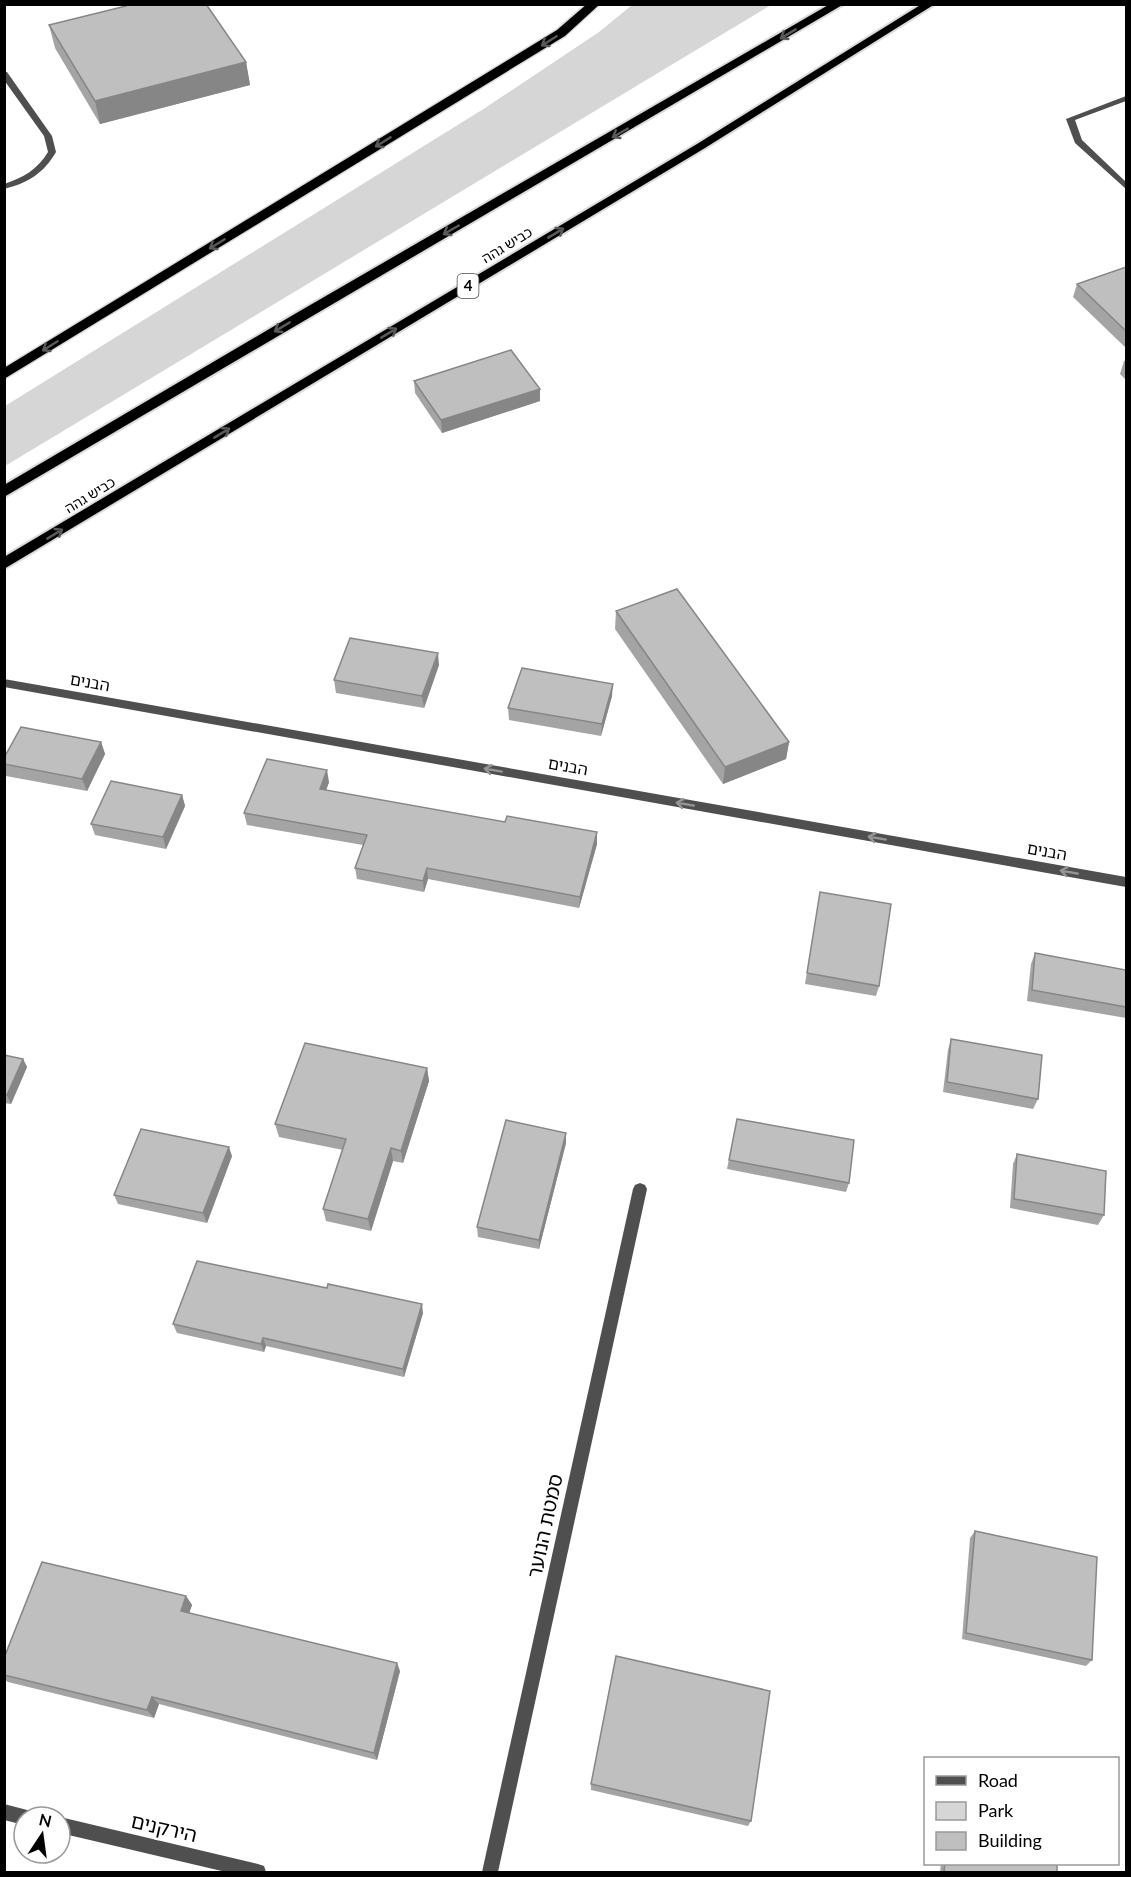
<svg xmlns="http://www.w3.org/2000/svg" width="1131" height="1877" font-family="Lato,'Noto Sans Hebrew',sans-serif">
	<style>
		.green { fill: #d6d6d6 }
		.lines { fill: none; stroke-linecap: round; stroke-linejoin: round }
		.trunk-casing { stroke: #dbdbdb; stroke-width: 4 }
		.motorway-casing { stroke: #dbdbdb; stroke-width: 3 }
		.minor { fill: #4f4f4f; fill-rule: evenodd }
		.tertiary { fill: #4f4f4f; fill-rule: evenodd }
		.trunk { fill: #000; fill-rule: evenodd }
		.motorway { fill: #000; fill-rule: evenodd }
		.wall { fill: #a4a4a4 }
		.shaded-wall { fill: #868686 }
		.building { fill: #bfbfbf; stroke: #868686; stroke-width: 1.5 }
		.oneway { stroke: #595959 }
		.oneway2 { stroke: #959595 }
		.labels { text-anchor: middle; stroke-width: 5; stroke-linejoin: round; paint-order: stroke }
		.far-street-label { font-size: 14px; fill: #000; stroke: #fff }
		.shield { fill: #fff; stroke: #4c4c4c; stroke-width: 1.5 }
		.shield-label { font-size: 15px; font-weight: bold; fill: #000 }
		.street-label { font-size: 16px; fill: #000; stroke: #fff }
		.near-street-label { font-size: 20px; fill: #000; stroke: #fff }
	</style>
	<rect width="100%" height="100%" fill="#fff"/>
	<polygon class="green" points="632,5 771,5 5,466 5,406 485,108 599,32"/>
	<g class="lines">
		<g class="trunk-casing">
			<g id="trunk">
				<polygon points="830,4 844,4 4,497 4,485 293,315"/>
				<polygon points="922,4 935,4 705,148 4,569 4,557 697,144"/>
			</g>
		</g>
		<g class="motorway-casing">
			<polygon id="motorway" points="587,4 600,4 565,36 4,379 4,368 557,30"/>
		</g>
		<g class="minor">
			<polygon points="1126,96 1126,101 1075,120 1082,140 1126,182 1126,189 1075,143 1066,119"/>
			<polygon points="4,679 1126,877 1126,887 4,687"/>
			<polygon points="640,1183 645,1185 647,1189 498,1872 482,1872 633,1189 635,1185"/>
			<polygon points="4,1804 31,1811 33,1817 24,1817 24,1825 4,1820"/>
			<polygon points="60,1817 258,1864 264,1866 266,1872 226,1872 60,1833"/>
		</g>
		<path class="tertiary" d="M4,72H7L52,136L56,152C44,173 28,183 4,189V184C23,178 38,169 48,152L44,136L4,80Z"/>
		<use href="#trunk" class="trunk"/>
		<use href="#motorway" class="motorway"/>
	</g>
	<g class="wall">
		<polygon points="122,4 206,4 246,62 250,85 100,124 55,48 49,25 123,7"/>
		<polygon points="1126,267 1126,348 1073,297 1077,284"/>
		<polygon points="1126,360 1126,380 1120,374 1124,361"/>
		<polygon points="414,381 540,401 442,433 415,393"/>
		<polygon points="616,611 789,742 786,759 723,784 615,629"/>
		<polygon points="439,665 424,708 336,693 334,680"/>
		<polygon points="612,696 601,736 509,720 508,708"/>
		<polygon points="101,742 105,754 87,791 6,776 4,771 4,758"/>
		<polygon points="329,782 326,791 505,822 597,832 597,844 579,908 428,879 424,892 357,879 355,868 363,845 247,825 244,813"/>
		<polygon points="182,795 185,806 166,849 95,835 91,824"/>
		<polygon points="820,892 879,986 876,996 805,984"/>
		<polygon points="1035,953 1126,970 1126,1018 1027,1001 1031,964"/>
		<polygon points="951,1039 1038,1099 1033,1109 943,1092 948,1050"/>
		<polygon points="4,1055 23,1059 27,1067 11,1104 4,1103"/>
		<polygon points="427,1068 429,1081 403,1163 393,1161 371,1231 326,1221 323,1209 343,1150 279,1137 275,1124"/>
		<polygon points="737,1119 849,1183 846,1192 727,1169"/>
		<polygon points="566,1143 539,1249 478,1237 477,1227"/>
		<polygon points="1017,1154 1104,1215 1098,1225 1010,1208 1013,1164"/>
		<polygon points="232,1156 207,1223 118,1204 114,1195"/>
		<polygon points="423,1313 404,1377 266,1346 264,1352 177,1333 173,1324"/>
		<polygon points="975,1531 1092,1660 1086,1666 962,1639 970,1538"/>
		<polygon points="186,1596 192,1605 189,1613 400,1671 377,1760 159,1704 154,1718 8,1682 4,1679 4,1658"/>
		<polygon points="591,1784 751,1821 748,1826 591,1790"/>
		<polygon points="941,1863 1057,1863 1057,1872 940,1872"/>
	</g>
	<g class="shaded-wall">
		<polygon points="246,62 250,85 100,124 95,101"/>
		<polygon points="540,389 540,401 442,433 441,420"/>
		<polygon points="438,653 439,665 424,708 422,696"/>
		<polygon points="613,684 612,696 601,736 602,724"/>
		<polygon points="101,742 105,754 87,791 82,779"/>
		<polygon points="789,742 786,759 723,784 725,767"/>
		<polygon points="327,770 329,782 322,801 320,789"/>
		<polygon points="182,795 185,806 166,849 163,837"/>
		<polygon points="597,832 597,844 579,908 580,897"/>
		<polygon points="427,868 428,879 424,892 423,881"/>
		<polygon points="23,1059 27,1067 11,1104 7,1095"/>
		<polygon points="427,1068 429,1081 403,1163 401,1151"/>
		<polygon points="566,1133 566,1143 539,1249 539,1240"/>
		<polygon points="229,1147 232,1156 207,1223 203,1213"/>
		<polygon points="391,1148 393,1161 371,1231 368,1219"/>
		<polygon points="422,1304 423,1313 404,1377 403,1369"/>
		<polygon points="263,1338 266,1346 264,1352 261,1344"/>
		<polygon points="186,1596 192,1605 187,1620 181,1611"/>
		<polygon points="397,1663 400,1671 377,1760 374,1753"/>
		<polygon points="152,1697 159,1704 154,1718 147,1710"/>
	</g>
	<g class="building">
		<polygon points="125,4 206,4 246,62 95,101 49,25 126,6"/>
		<polygon points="1126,267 1126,331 1077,284"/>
		<polygon points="511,350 540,389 441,420 414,381"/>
		<polygon points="677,589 789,742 725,767 616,611"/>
		<polygon points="350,638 438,653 422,696 334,680"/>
		<polygon points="522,668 613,684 602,724 508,708"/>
		<polygon points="21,727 101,742 82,779 4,764 4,758"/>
		<polygon points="267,759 327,770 320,789 505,822 507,816 597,832 580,897 427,868 423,881 355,868 367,835 244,813"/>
		<polygon points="111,781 182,795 163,837 91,824"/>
		<polygon points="820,892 891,904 879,986 807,973"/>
		<polygon points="1035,953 1126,970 1126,1007 1032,990"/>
		<polygon points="951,1039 1042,1055 1038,1099 947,1082"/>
		<polygon points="305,1043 427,1068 401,1151 391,1148 368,1219 323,1209 346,1139 275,1124"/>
		<polygon points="4,1055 23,1059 7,1095 4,1095"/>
		<polygon points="737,1119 854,1140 849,1183 729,1160"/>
		<polygon points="506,1120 566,1133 539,1240 477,1227"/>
		<polygon points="141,1129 229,1147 203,1213 114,1195"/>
		<polygon points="1017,1154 1106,1171 1104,1215 1014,1199"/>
		<polygon points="197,1261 327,1288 328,1284 422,1304 403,1369 263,1338 261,1344 173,1324"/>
		<polygon points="975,1531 1097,1557 1092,1660 966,1633"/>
		<polygon points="42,1562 186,1596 181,1611 397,1663 374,1753 152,1697 147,1710 4,1675 4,1658"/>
		<polygon points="616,1656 770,1691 751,1821 591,1784"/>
		<polygon points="945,1863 1057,1863 1057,1872 944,1872"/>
	</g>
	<defs><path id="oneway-shaft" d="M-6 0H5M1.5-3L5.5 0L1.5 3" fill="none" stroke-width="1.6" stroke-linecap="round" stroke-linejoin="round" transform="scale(1.5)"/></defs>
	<g class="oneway">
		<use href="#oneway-shaft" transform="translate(788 34) rotate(149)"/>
		<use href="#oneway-shaft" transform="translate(549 41) rotate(148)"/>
		<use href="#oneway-shaft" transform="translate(620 133) rotate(150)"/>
		<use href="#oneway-shaft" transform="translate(383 142) rotate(148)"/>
		<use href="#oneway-shaft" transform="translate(451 230) rotate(150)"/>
		<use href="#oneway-shaft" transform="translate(556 233) rotate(-31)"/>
		<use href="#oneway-shaft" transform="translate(217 244) rotate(148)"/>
		<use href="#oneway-shaft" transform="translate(282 327) rotate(149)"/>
		<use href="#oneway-shaft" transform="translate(389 333) rotate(-31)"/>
		<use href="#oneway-shaft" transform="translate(50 346) rotate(148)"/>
		<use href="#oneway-shaft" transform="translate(222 433) rotate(-31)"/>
		<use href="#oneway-shaft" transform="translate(55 534) rotate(-31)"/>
	</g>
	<g class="oneway2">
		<use href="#oneway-shaft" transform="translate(493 770) rotate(-170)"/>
		<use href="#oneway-shaft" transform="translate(685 804) rotate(-170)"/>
		<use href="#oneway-shaft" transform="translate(877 838) rotate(-170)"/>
		<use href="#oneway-shaft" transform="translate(1069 872) rotate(-170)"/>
	</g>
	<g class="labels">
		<g class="far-street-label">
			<text transform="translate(507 245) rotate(-31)" y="5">כביש גהה</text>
			<text transform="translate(90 495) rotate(-31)" y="5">כביש גהה</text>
		</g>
		<rect class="shield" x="457.5" y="274" width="21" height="24" rx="4.5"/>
		<g class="shield-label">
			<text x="468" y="291">4</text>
		</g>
		<g class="street-label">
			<text transform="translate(90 682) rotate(10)" y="6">הבנים</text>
			<text transform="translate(568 766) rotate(10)" y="6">הבנים</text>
			<text transform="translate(1047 851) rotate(10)" y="6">הבנים</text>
		</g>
		<g class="near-street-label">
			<text transform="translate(545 1526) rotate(-78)" y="7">סמטת הנוער</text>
			<text transform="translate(164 1828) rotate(13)" y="7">הירקנים</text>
		</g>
	</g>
	<rect width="1131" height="1877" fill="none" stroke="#000000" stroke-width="12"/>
	<rect x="924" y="1757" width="195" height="108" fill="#ffffff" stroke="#999999" stroke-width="1.5"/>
	<rect x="936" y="1776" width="30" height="9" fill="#4f4f4f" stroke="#999999" stroke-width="1.5"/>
	<text x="978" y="1787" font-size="18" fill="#000000">Road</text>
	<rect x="936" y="1802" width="30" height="18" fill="#d6d6d6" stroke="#999999" stroke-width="1.5"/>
	<text x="978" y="1817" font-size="18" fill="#000000">Park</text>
	<rect x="936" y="1832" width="30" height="18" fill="#bfbfbf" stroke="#999999" stroke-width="1.5"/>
	<text x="978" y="1847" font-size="18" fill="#000000">Building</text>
	<g transform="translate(42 1835) rotate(13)"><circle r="28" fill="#ffffff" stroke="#999999" stroke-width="1.5"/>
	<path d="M0-4.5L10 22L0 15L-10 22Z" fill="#000000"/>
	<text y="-9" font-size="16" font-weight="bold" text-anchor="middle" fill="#000000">N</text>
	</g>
</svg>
